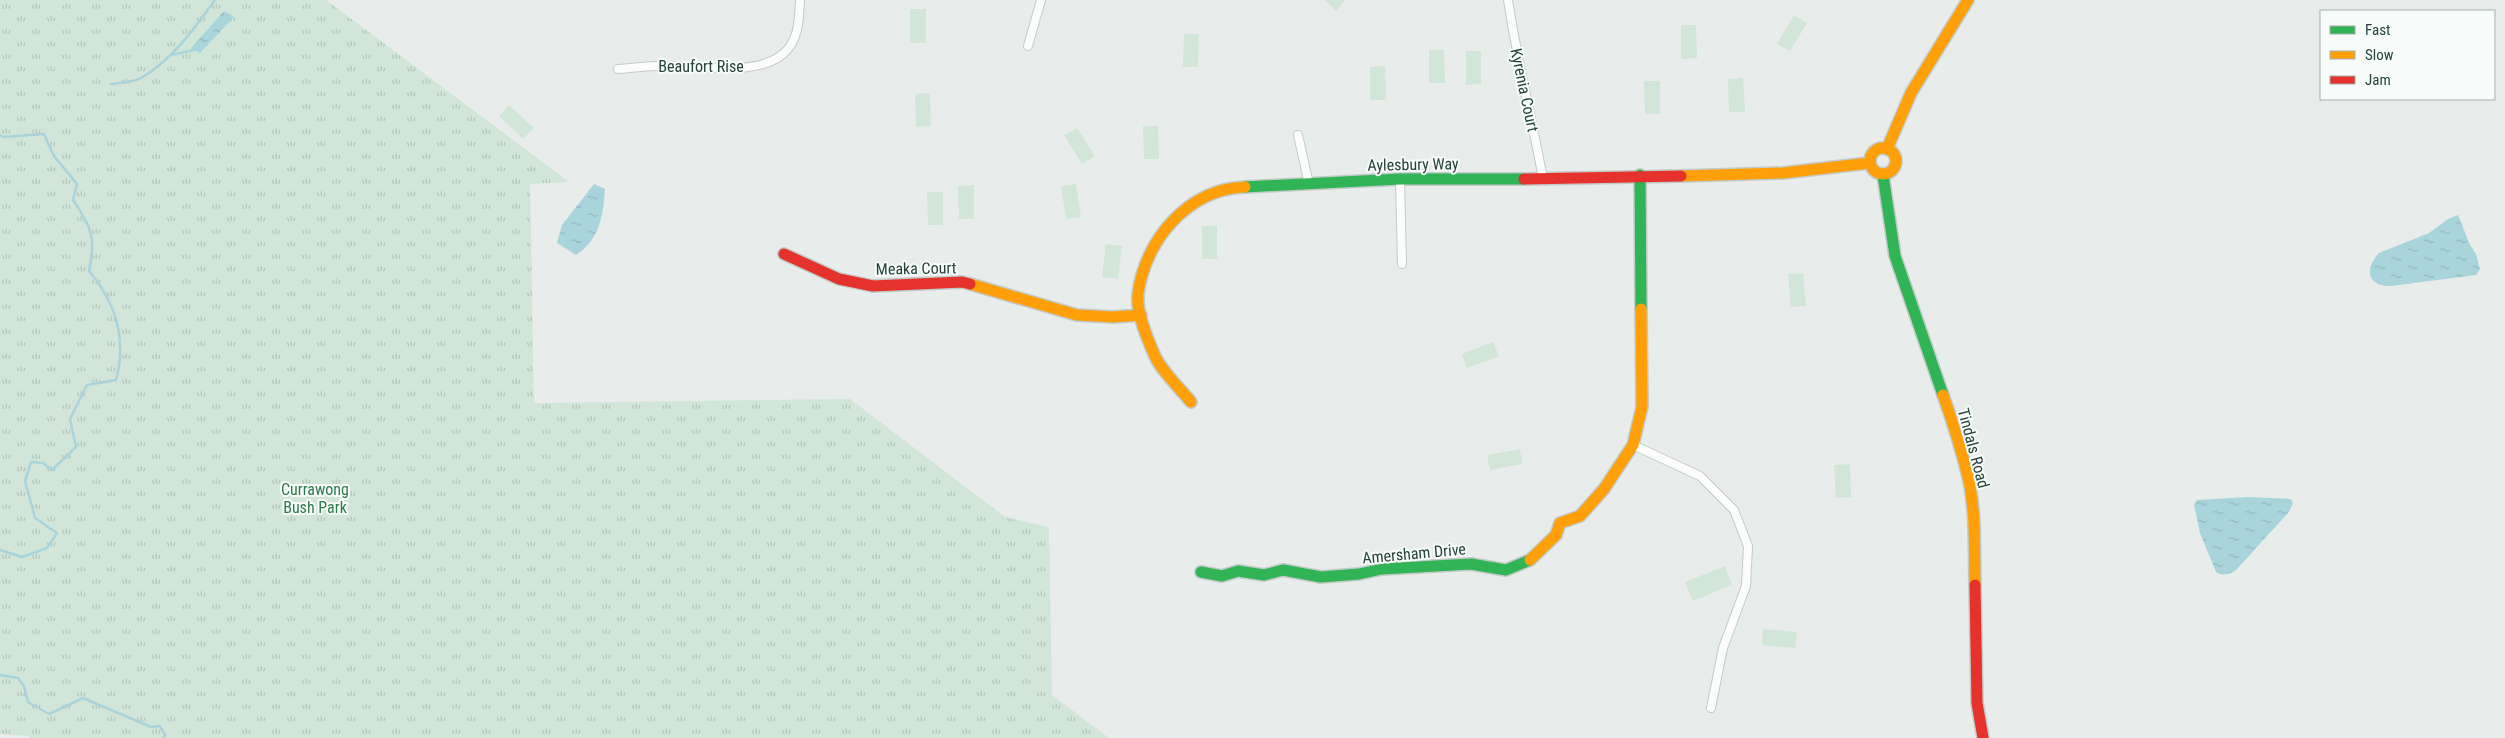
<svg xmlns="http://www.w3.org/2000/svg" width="2505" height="738" font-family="'Roboto Condensed',sans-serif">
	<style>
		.grass { fill: #d1e6d8 }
		.park { fill: url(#park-tufts) }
		.water { fill: url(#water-ripples) }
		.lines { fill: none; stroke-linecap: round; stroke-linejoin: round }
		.stream { stroke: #a9d4db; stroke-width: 2.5 }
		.street-casing { stroke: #c5cac8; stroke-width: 10 }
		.fast-casing { stroke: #c3cbc8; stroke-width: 14 }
		.slow-casing { stroke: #c3cbc8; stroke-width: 14 }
		.jam-casing { stroke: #c3cbc8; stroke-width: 14 }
		.street { stroke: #fcfcfc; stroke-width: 8 }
		.fast { stroke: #30b455; stroke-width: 11 }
		.slow { stroke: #ff9f0a; stroke-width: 11 }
		.jam { stroke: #e5322d; stroke-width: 11 }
		.labels { text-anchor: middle; stroke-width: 4; stroke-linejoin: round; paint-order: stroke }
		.street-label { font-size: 16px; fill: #24423a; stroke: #f7fbf9 }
		.park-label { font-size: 16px; fill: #2d7a4b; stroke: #f7fbf9 }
	</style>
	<defs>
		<pattern id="park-tufts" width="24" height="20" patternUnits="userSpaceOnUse" patternTransform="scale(1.25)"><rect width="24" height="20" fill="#d1e6d8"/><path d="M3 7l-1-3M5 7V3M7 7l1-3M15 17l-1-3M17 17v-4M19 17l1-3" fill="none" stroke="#b3c6ba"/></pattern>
		<pattern id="water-ripples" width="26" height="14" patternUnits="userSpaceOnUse" patternTransform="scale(1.25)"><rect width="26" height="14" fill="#a9d4db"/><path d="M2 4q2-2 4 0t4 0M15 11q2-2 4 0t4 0" fill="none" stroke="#91b7bd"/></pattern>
	</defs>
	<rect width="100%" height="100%" fill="#e8edeb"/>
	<g class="grass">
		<polygon points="1325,0 1345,0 1336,11"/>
		<rect x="910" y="9" width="16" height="34"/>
		<polygon points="1794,15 1807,23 1790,51 1777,44"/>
		<polygon points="1681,25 1696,25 1697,58 1681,59"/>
		<polygon points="1184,34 1199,34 1198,67 1183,67"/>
		<polygon points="1429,50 1444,50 1445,83 1429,83"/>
		<polygon points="1466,51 1481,51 1481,84 1466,85"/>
		<polygon points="1385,66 1386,100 1370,100 1370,67"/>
		<polygon points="1743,78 1745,112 1729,112 1728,79"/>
		<polygon points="1644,81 1660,81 1660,114 1645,114"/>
		<polygon points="930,93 931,126 916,127 915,94"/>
		<polygon points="509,105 534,128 523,139 499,116"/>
		<polygon points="1143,126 1158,126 1159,159 1144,159"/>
		<polygon points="1077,128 1095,156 1082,164 1064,135"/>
		<polygon points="1076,184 1081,217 1066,219 1061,186"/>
		<polygon points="974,185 974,219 959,219 958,186"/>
		<polygon points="927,192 943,192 943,225 928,225"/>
		<rect x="1202" y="226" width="15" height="33"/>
		<polygon points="1106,244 1122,246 1118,279 1102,277"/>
		<polygon points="1803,273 1806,306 1791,307 1788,274"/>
		<polygon points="1493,342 1499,356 1467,368 1462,354"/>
		<polygon points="1520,449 1522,464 1490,470 1487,455"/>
		<polygon points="1850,464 1851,497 1836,498 1834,465"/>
		<polygon points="1725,566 1732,585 1693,601 1685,582"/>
		<polygon points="1763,629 1797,632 1795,648 1762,645"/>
	</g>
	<polygon class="park" points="0,0 326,0 569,182 530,184 534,403 850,399 1005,517 1049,527 1052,695 1109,738 29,738 28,736 0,734"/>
	<g class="water">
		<polygon points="224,11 234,17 200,53 191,48"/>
		<path d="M594,184L605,189C603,216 600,239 576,255L557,243L562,225Z"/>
		<path d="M2458,215L2470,245L2476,254L2480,269L2476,275L2391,286C2367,286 2364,269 2379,253L2429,233L2448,219Z"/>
		<path d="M2248,497L2291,499L2293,503L2289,512L2236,570C2230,574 2223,577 2216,572L2200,533L2194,504L2197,500Z"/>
	</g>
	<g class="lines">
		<g class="stream">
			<polyline points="171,55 194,50"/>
			<path d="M111,84C120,83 133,82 141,78C172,60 194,29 215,0"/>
			<path d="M0,135L3,137L44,134L54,156L77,184L73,200C92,228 96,238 89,271C116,303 127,339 116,380L87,385L70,419L76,447L52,470L43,463L31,462L25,481L35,518L57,533L47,548L22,557L0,550"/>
			<polyline points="0,675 18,678 24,686 28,702 49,714 83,698 151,727 160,726 165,735 164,738"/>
		</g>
		<g class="street-casing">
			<g id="street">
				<path d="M1508,0C1517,60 1532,119 1543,179"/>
				<polyline points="1028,46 1041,0"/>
				<path d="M618,69C635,68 652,65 668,66C700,66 758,77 784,53C799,40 799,19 800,0"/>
				<polyline points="1298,135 1309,184"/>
				<polyline points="1400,179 1402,264"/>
				<polyline points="1633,445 1700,476 1734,510 1748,546 1746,586 1723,648 1711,708"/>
			</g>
		</g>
		<g class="fast-casing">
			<g id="fast">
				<polyline points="1640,175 1641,309"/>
				<polyline points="1883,175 1895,256 1943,395"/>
				<polyline points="1245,187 1400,179 1524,179"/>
				<polyline points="1201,572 1222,576 1238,571 1264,575 1283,570 1321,577 1359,574 1382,569 1471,564 1506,570 1530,560"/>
			</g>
		</g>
		<g class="slow-casing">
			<g id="slow">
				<circle cx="1883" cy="161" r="13"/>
				<polyline points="1887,149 1911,93 1968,0"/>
				<polyline points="1681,176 1783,173 1869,163"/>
				<polyline points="970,284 1077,315 1113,317 1141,315"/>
				<path d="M1943,395C1953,423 1962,451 1969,481C1976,515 1974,550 1975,585"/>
				<path d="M1191,402C1179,387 1161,371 1154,354C1147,338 1136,312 1138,294C1145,240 1188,189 1245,187"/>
				<polyline points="1530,560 1556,535 1560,523 1580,516 1604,489 1633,445 1642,407 1641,309"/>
			</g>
		</g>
		<g class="jam-casing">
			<g id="jam">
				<polyline points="1524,179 1681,176"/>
				<polyline points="784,254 839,279 873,286 962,282 970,284"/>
				<polyline points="1975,585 1977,703 1983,738"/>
			</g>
		</g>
		<use href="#street" class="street"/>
		<use href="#fast" class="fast"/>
		<use href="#slow" class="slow"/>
		<use href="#jam" class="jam"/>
	</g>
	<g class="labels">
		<g class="street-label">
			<text x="701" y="72">Beaufort Rise</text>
			<text transform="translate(1525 90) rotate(78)" y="6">Kyrenia Court</text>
			<text transform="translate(1413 164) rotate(-1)" y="6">Aylesbury Way</text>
			<text transform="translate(916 268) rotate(-1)" y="6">Meaka Court</text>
			<text transform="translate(1974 448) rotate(75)" y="6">Tindals Road</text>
			<text transform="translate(1414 553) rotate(-5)" y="6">Amersham Drive</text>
		</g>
		<g class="park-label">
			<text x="315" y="495">Currawong<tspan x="315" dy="18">Bush Park</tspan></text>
		</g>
	</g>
	<rect x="2320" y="10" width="175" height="90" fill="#f7fbf9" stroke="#a3b1ad"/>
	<rect x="2330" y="26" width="25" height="8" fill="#30b455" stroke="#a3b1ad"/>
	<text x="2365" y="35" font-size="15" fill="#24423a">Fast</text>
	<rect x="2330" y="51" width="25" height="8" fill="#ff9f0a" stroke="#a3b1ad"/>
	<text x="2365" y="60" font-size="15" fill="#24423a">Slow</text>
	<rect x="2330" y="76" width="25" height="8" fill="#e5322d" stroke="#a3b1ad"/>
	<text x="2365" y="85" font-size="15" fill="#24423a">Jam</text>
</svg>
